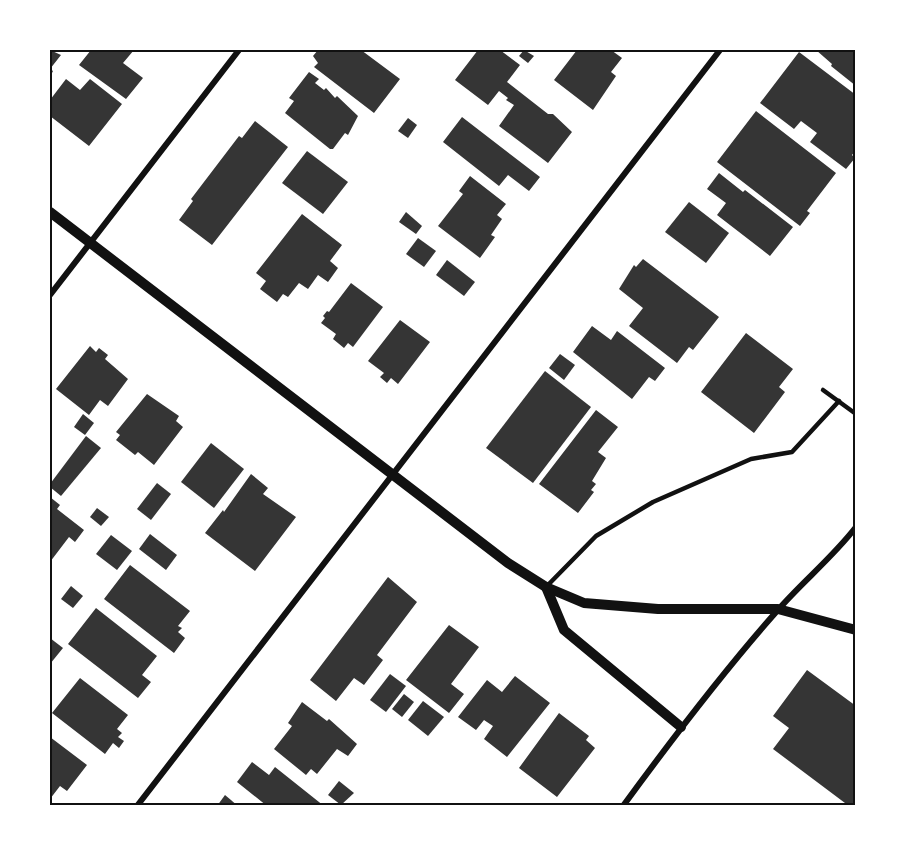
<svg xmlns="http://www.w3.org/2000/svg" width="905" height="855" font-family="'Golos Text',sans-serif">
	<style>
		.building { fill: #353535 }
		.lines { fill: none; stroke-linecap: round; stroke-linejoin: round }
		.service { stroke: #111; stroke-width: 4.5 }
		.minor { stroke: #111; stroke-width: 6 }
		.tertiary { stroke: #111; stroke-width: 10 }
		.neatline { fill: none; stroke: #111; stroke-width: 2 }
	</style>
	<rect width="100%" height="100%" fill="#fff"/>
	<g class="building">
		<polygon points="50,50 61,55 50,69 53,71 50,77"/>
		<polygon points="91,50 134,50 123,63 143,78 126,99 79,65"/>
		<polygon points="318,50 361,50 400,79 374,113 314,67 318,63 313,56"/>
		<polygon points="478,50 500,50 520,65 507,82 548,114 553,114 572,132 548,163 499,126 514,105 506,100 508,98 499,91 488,105 455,80"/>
		<polygon points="524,50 534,56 528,63 519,56"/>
		<polygon points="577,50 611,50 622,58 611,72 616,76 593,110 554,80"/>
		<polygon points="816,50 856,50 856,86 831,66 832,64"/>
		<polygon points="799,52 856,95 856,150 852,155 855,158 846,169 810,142 817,133 801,121 794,129 760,103"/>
		<polygon points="309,72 319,79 315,83 324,90 326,88 335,98 337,96 358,116 348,135 345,133 333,149 330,149 285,113 294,101 289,98"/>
		<polygon points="66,79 80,90 90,79 122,104 89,146 50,116 50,100"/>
		<polygon points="756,111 836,173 807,211 810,213 800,226 717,162"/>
		<polygon points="462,117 540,177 529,191 508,175 499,186 443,142"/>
		<polygon points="408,118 417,125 408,138 398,131"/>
		<polygon points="255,121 288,147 212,245 179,220 193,201 191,199 239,136 242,138"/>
		<polygon points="307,151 348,182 323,214 282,183"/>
		<polygon points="719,173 743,192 745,190 793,227 770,256 717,215 726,203 707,189"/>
		<polygon points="470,176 506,204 497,215 502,219 491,235 495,237 480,258 438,226 463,194 459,191"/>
		<polygon points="689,202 729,233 706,263 665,232"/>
		<polygon points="406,212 422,226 416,234 399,222"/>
		<polygon points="302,214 342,245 330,261 338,268 328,282 318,275 308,289 299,283 288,297 283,294 277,302 260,289 266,281 256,273"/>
		<polygon points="418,238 436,251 424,267 406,254"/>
		<polygon points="643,259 719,317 693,350 689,347 677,363 629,326 643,308 619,289 634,265 636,267"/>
		<polygon points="447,260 475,282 464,296 436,275"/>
		<polygon points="351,283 383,307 353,347 348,343 344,348 333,339 336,334 321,323 325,318 323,316 327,311 329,312"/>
		<polygon points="400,320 430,342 398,384 391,378 387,383 380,377 384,373 368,361"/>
		<polygon points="592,326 611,340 617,331 665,368 655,381 649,377 632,399 573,352"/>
		<polygon points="746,333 793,369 779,387 785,392 754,433 701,392"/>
		<polygon points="90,346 96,352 99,348 108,355 105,359 128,379 108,406 100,400 89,415 56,389"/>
		<polygon points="560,354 575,365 564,380 549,368"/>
		<polygon points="545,371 591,407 533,483 486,448"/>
		<polygon points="147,394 179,416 176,421 183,427 154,465 138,452 135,455 116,440 120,435 116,432"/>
		<polygon points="596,410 618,427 598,452 606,458 592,481 596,484 591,490 594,492 578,513 539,484"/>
		<polygon points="83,414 94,423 85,435 74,427"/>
		<polygon points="86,436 101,448 61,496 50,487 50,484"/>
		<polygon points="211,443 244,469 214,508 181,482"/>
		<polygon points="251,474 268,488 263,494 296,517 255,571 205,533 223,510 224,512"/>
		<polygon points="157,483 171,494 151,520 137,509"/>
		<polygon points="50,497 60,505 57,509 84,530 75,542 69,537 50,562"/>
		<polygon points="97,508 109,517 101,526 90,517"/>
		<polygon points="150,534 177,555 166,570 139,549"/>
		<polygon points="111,535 132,551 117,570 96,554"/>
		<polygon points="130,565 190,611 178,626 182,628 178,632 185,638 174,653 104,599"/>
		<polygon points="388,577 417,602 377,655 383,660 364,685 354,678 336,701 310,680"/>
		<polygon points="71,586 83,596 73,608 61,599"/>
		<polygon points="96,608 157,656 142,675 151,682 138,698 68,644"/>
		<polygon points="449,625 479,647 451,684 464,694 449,713 406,680"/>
		<polygon points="50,638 63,648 50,664"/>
		<polygon points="807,670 856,706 856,806 849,806 773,749 789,728 773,716"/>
		<polygon points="390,674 406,686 386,712 370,700"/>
		<polygon points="515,676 550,703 507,757 484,739 493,726 484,720 476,730 458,717 487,680 502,692"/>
		<polygon points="80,678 128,715 117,729 122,733 118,737 124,741 119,748 113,743 105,754 52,713"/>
		<polygon points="404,694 414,702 402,717 392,709"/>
		<polygon points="423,701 444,717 428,736 408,720"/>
		<polygon points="302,702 327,721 329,719 357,744 348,756 337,749 317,774 311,769 306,775 274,749 292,726 288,723"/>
		<polygon points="559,713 589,736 586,740 595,748 557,797 519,768"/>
		<polygon points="50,737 87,765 67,791 60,786 50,799"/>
		<polygon points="252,762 269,775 275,767 324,806 267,806 237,782"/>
		<polygon points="339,781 354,793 341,805 328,795"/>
		<polygon points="225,795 238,806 217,806"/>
	</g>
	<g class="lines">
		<g class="service">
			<polyline points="823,390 856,414"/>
			<polyline points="546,587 596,536 653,502 751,459 792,452 839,401"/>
		</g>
		<g class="minor">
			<polyline points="50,295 239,50"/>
			<polyline points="137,806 720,50"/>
			<path d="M623,806C672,739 722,673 777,611C802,582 832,558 856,527"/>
		</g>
		<g class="tertiary">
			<polyline points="50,212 508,563 546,587 584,603 658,609 778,609 856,630"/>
			<polyline points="546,587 564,630 681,727"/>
		</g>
	</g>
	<rect width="905" height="855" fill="none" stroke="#ffffff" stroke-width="102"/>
	<rect x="51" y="51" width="803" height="753" class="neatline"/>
</svg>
